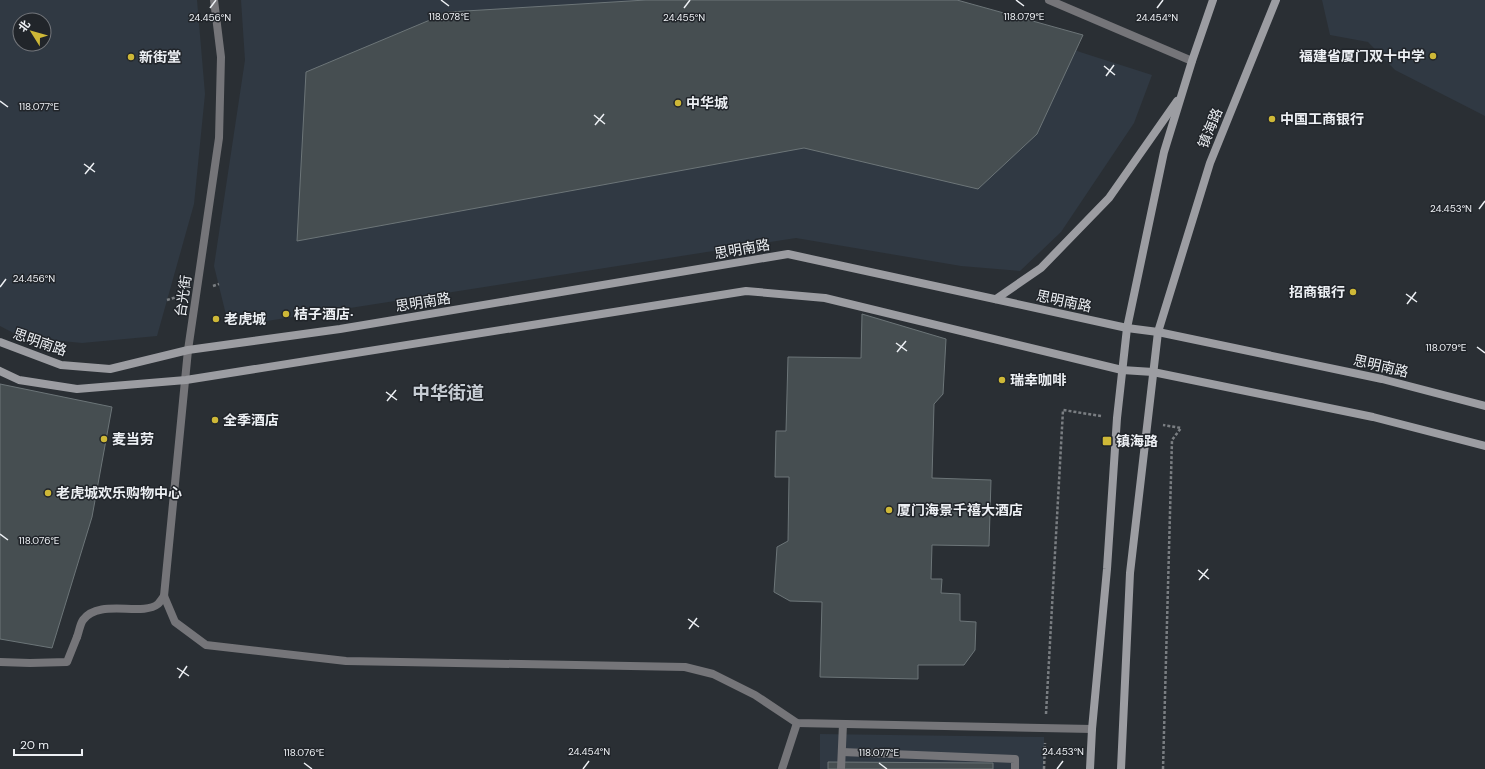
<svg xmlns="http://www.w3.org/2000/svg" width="1485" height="769" font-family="'DM Sans','Noto Sans SC',sans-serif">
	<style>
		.built { fill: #303943; fill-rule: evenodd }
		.building { fill: #464e51; stroke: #6c7578 }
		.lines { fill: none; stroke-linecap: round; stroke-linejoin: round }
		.path { stroke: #7a7e82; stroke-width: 2.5; stroke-dasharray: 3 2; stroke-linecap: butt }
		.lane { stroke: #757579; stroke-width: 8 }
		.street { stroke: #757579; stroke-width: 8 }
		.secondary { stroke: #9c9da2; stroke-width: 8 }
		.ticks { fill: none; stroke: #edf0f4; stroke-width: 1.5 }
		.poi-dot { fill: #ceb837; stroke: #21252a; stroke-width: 1.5 }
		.labels { text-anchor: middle; stroke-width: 3; stroke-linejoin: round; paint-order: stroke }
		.poi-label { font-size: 14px; font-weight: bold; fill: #edf0f4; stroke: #21252a; text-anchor: start }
		.street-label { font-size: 14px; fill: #edf0f4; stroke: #21252a }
		.district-label { font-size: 18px; font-weight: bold; fill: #c7cdd4; stroke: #21252a }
		.ticks-label { font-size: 10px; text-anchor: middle; fill: #edf0f4; stroke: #21252a; stroke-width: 3; stroke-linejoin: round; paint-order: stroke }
	</style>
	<rect width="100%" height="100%" fill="#2a2f34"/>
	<g class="built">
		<path d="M0,0H197L205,94L194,204L157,336L82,343L21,337L0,326ZM20,20H44V44H20Z"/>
		<polygon points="241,0 954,0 1080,52 1152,75 1134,123 1061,232 1020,271 961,266 796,238 229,327 214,266 245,60"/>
		<polygon points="1322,0 1485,0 1485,116 1395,70 1368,42 1330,35"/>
		<polygon points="820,734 1044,737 1044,769 820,769"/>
	</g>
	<g class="building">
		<polygon points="646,0 957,0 1083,35 1037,134 978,189 804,148 297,241 306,72 449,12"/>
		<polygon points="862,314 946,339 943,394 934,404 932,478 991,480 989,546 932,545 931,579 942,579 941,593 960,594 960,621 976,622 975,650 964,665 918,665 918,679 820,677 822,602 790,601 774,592 777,547 788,541 789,477 775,477 776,431 786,431 788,357 861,358"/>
		<polygon points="0,384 112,407 92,517 52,648 0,639"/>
		<polygon points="828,762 993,763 993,769 828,769"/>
	</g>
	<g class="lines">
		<g class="path">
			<polyline points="213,286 219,284"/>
			<polyline points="167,300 180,296"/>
			<polyline points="1046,714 1063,410 1101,416"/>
			<polyline points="1044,769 1045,743"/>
			<polyline points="1163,769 1172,440 1181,428 1163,425"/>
		</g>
		<g class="lane">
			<path d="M77,637C79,632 80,624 83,620C99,598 142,617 158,604C160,602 162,599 164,596"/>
			<polyline points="842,752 1015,759 1015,769"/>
			<polyline points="841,769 843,724"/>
		</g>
		<g class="street">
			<polyline points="214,0 221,57 219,138 188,350 164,596 175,622 206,645 346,661 685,667 713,674 755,695 797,723 1092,729"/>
			<polyline points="1049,0 1192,61"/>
			<polyline points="0,662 30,663 67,662 77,637"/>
			<polyline points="782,769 797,723"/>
		</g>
		<g class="secondary">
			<polyline points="996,299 1041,268 1109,198 1177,101"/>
			<polyline points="0,342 61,365 110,369 188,350 340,329 788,254 1127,328 1158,332 1382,379 1485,406"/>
			<polyline points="0,371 19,380 77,389 186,380 746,291 825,298 1122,370 1153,372 1373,417 1485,446"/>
			<polyline points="1090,769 1092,729 1107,569 1117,418 1127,328 1164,152 1192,61 1213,0"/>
			<polyline points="1121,769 1130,573 1158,332 1210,163 1276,0"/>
		</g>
	</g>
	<path class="ticks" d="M441,0L449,6M1016,0L1024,6M210,8L216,0M684,8L690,0M1157,8L1163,0M1104,66L1115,75M1106,76L1114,65M0,101L8,107M594,115L605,124M595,125L604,114M84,164L95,172M85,174L94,163M1479,209L1485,201M0,287L6,279M1406,294L1417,302M1407,304L1416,292M896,343L907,351M1477,347L1485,353M897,352L906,341M386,392L397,400M387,401L396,390M0,534L8,540M1198,570L1209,579M1199,580L1208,569M688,619L699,627M689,629L697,618M177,668L189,676M179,678L187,666M304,763L312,769M879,763L887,769M583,769L589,761M1057,769L1063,761"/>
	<g class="poi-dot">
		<circle cx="1433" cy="56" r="4"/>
		<circle cx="131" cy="57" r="4"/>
		<circle cx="678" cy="103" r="4"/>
		<circle cx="1272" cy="119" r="4"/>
		<circle cx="1353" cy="292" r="4"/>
		<circle cx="286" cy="314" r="4"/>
		<circle cx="216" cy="319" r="4"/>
		<circle cx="1002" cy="380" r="4"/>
		<circle cx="215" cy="420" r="4"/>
		<circle cx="104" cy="439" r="4"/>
		<rect x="1102" y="436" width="10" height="10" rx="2"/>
		<circle cx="48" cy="493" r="4"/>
		<circle cx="889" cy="510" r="4"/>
	</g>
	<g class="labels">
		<g class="poi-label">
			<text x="1425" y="61" text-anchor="end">福建省厦门双十中学</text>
			<text x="139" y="62">新街堂</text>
			<text x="686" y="108">中华城</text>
			<text x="1280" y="124">中国工商银行</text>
			<text x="1345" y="297" text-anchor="end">招商银行</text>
			<text x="294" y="319">桔子酒店·</text>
			<text x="224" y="324">老虎城</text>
			<text x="1010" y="385">瑞幸咖啡</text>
			<text x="223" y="425">全季酒店</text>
			<text x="112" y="444">麦当劳</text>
			<text x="1116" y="446">镇海路</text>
			<text x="56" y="498">老虎城欢乐购物中心</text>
			<text x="897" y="515">厦门海景千禧大酒店</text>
		</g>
		<g class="street-label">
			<text transform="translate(1210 128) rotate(-68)" y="5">镇海路</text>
			<text transform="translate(742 249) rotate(-10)" y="5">思明南路</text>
			<text transform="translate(183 296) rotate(-82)" y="5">台光街</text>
			<text transform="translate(1064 301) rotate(12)" y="5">思明南路</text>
			<text transform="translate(423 302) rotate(-9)" y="5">思明南路</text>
			<text transform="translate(40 342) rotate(19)" y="5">思明南路</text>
			<text transform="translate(1381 366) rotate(13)" y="5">思明南路</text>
		</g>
		<g class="district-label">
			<text x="448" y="399">中华街道</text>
		</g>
	</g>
	<g class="ticks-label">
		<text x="449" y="20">118.078°E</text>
		<text x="1024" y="20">118.079°E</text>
		<text x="210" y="21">24.456°N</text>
		<text x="684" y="21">24.455°N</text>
		<text x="1157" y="21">24.454°N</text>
		<text x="39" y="110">118.077°E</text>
		<text x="1451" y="212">24.453°N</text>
		<text x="34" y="282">24.456°N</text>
		<text x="1446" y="351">118.079°E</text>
		<text x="39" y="544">118.076°E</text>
		<text x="589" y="755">24.454°N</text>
		<text x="1063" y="755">24.453°N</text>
		<text x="304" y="756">118.076°E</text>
		<text x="879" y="756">118.077°E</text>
	</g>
	<g transform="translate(32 32) rotate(307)"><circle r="19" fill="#21252a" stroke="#73767b"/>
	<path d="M0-3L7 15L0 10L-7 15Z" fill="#ceb837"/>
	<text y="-6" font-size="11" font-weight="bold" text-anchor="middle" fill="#edf0f4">北</text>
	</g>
	<path d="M14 749v6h68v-6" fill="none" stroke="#edf0f4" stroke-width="2"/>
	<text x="20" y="749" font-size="12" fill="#edf0f4" stroke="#21252a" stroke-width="3" paint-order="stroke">20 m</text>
</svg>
